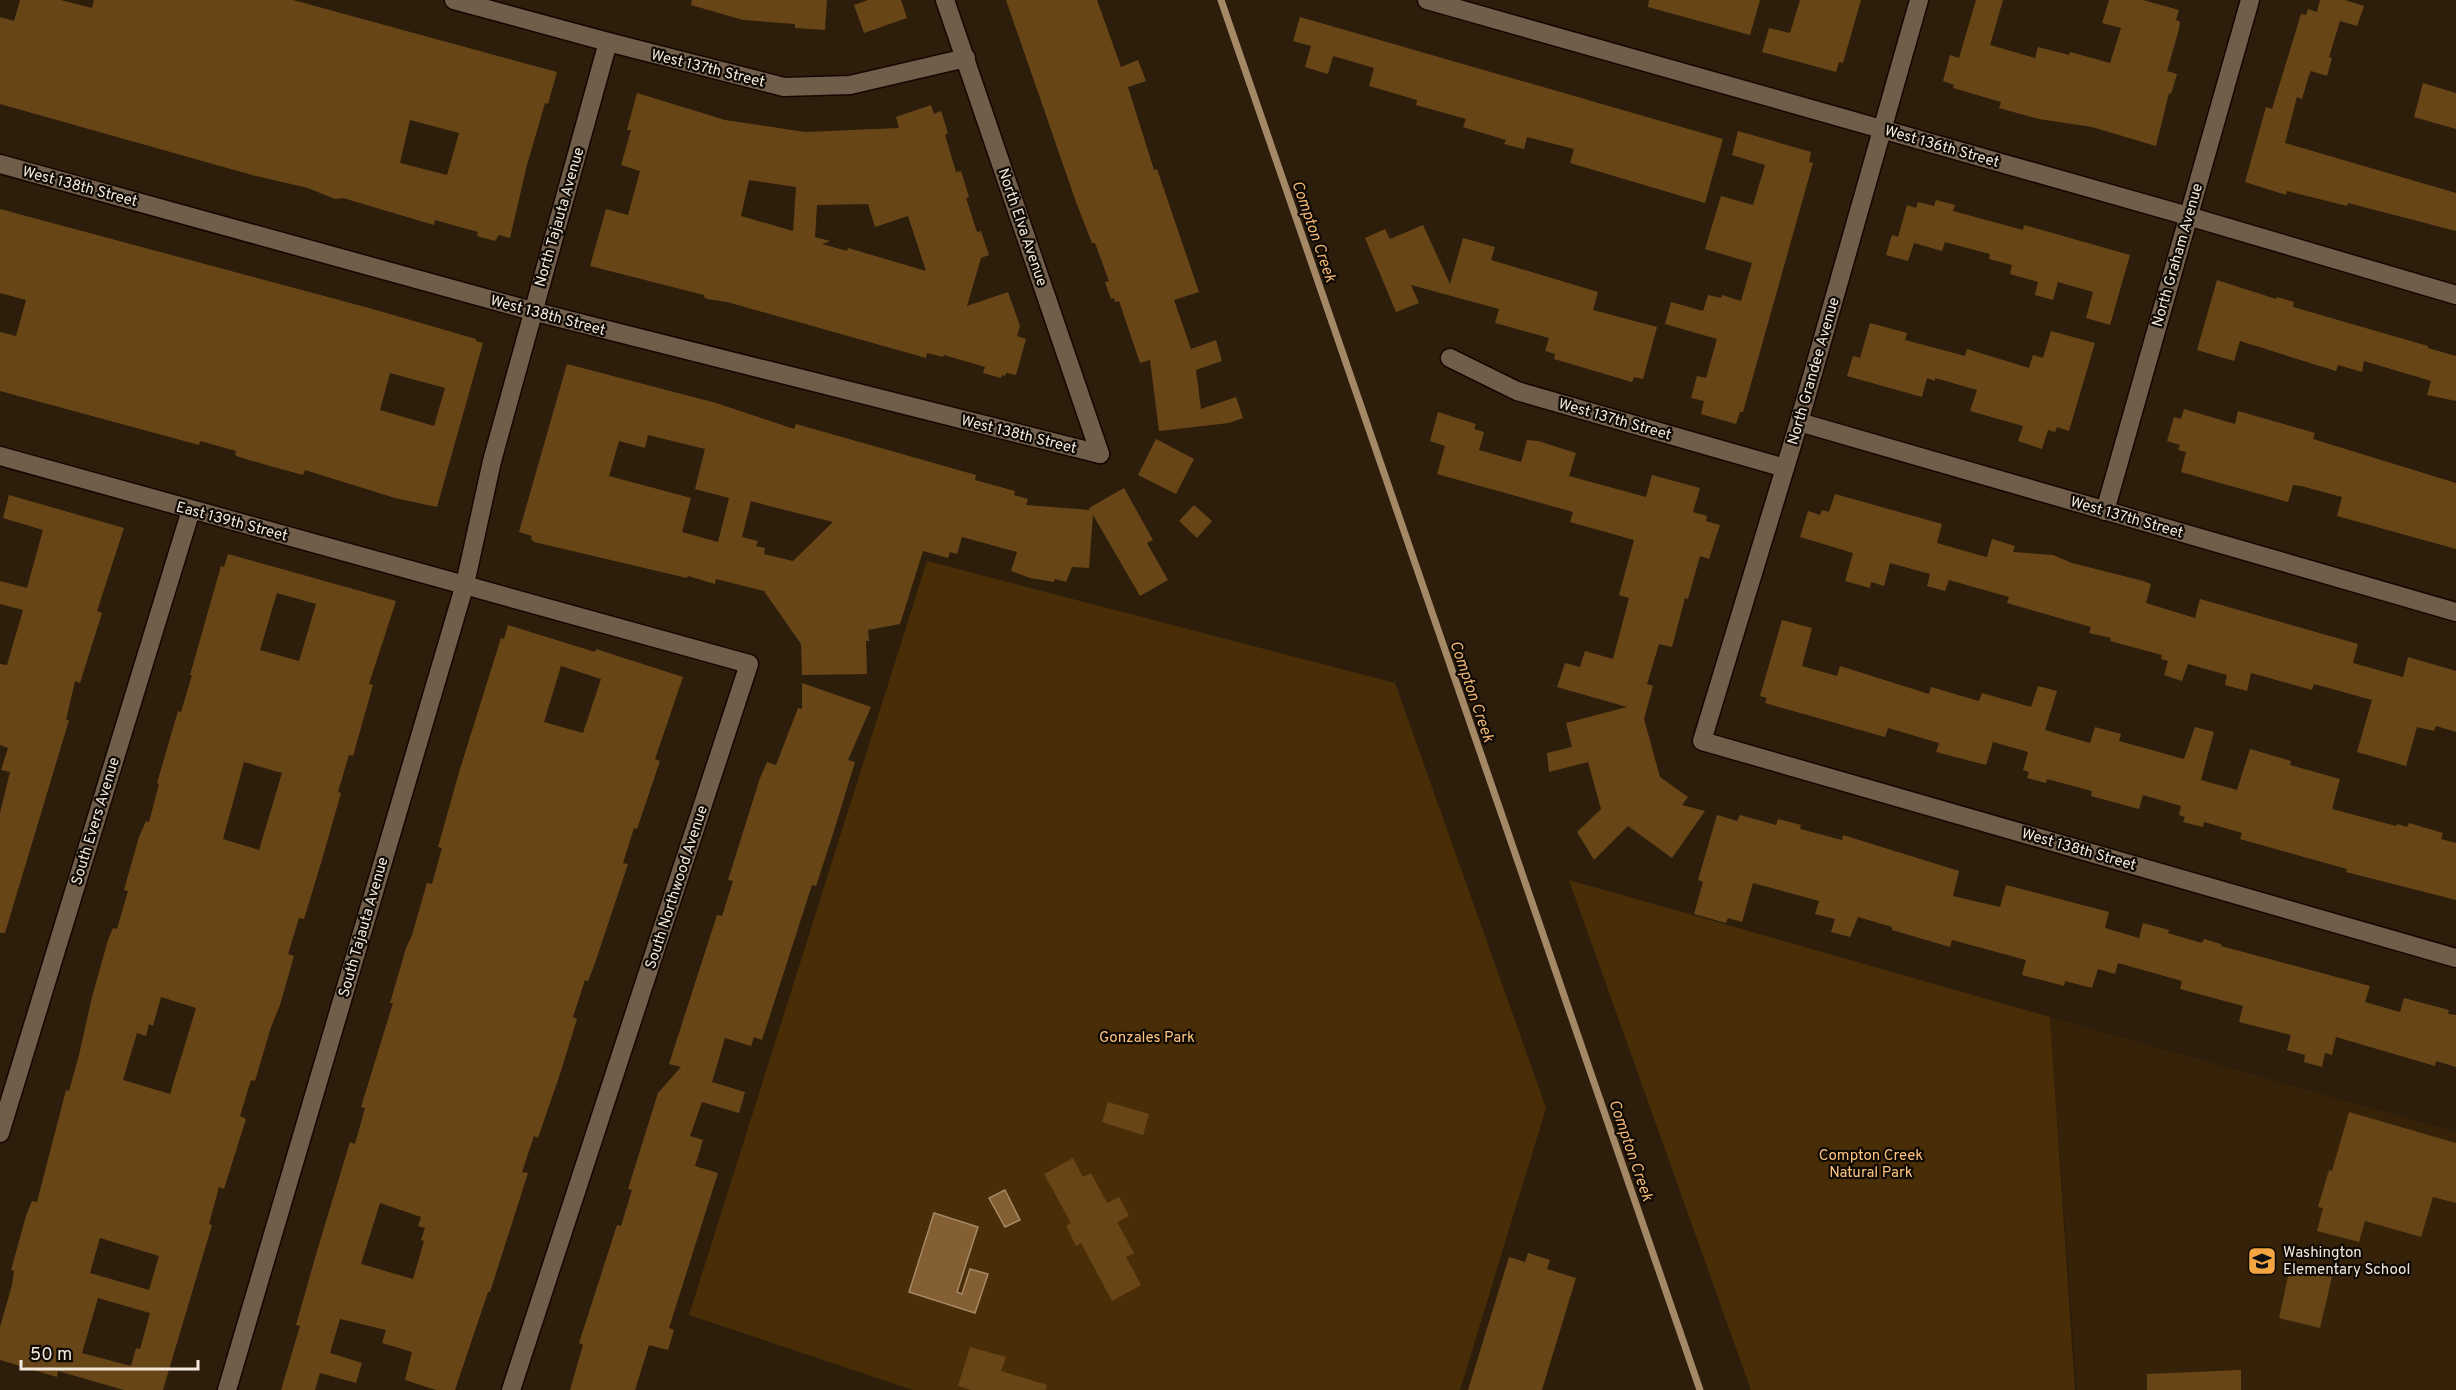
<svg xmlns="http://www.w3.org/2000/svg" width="2456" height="1390" font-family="Overpass,sans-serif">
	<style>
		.built { fill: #362209 }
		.green { fill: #492d07 }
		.water { fill: #845f33; stroke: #a58866; stroke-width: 1.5 }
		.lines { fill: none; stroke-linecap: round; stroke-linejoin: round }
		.stream { stroke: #a58866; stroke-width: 7 }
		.building { fill: #684517; fill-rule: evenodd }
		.minor-casing { stroke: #150700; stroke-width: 21 }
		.minor { stroke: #705e4a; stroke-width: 18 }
		.labels { text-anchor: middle; stroke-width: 4.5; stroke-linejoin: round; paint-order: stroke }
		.street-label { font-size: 15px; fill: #f2e8dc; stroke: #100a04 }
		.park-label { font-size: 15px; fill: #fec481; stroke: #100a04 }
		.poi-label { font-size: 15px; fill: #f2e8dc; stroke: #100a04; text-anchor: start }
		.water-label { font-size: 16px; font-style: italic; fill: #efb573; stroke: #100a04 }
	</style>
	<rect width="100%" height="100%" fill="#2d1e0c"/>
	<polygon class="built" points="2050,1017 2456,1132 2456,1390 2077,1390"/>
	<g class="green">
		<polygon points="927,561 1395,683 1546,1108 1460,1390 913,1390 689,1315"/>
		<polygon points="1569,880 2050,1017 2075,1390 1751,1390"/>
	</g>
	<g class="water">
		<polygon points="1005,1190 1020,1220 1005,1227 989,1198"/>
		<polygon points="934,1213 978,1227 957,1292 962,1294 970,1269 988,1274 975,1313 909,1292"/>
	</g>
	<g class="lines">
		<polyline class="stream" points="1221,0 1700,1390"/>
	</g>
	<g class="building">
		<path d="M20,0H61L92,8L94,0H293L557,72L548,104L545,103L527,165L510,238L499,235L495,241L477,236L478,232L435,220L434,225L343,198L335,199L308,188L252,175L0,104V17L14,21ZM410,120L459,133L447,175L400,163Z"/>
		<polygon points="692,0 827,0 825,30 795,28 795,24 743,20 691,5"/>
		<polygon points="868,0 901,0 907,18 864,33 854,5"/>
		<polygon points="1006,0 1097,0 1121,67 1138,60 1146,81 1128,87 1154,170 1157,169 1199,292 1174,300 1191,349 1216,340 1222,361 1196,370 1201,409 1236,397 1243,418 1229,423 1159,431 1150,360 1140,363 1119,301 1115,302 1114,298 1111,299 1105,282 1109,281 1095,243 1092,243 1076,202"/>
		<polygon points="1649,0 1760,0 1750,35 1648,7"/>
		<polygon points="1800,0 1861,0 1843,63 1839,62 1836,72 1762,52 1769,28 1790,33"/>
		<polygon points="1976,0 2003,0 1990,45 2035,58 2038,47 2069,55 2070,52 2110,63 2121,28 2102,23 2109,0 2143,0 2179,10 2176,20 2180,22 2179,29 2167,71 2177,74 2171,94 2169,93 2156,146 2092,127 2039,119 1999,108 2001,102 1953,88 1954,85 1943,81 1950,55 1959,58"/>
		<polygon points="2320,0 2345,0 2364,6 2357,26 2340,21 2329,57 2332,58 2327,76 2311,71 2309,75 2302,99 2297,97 2285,143 2456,193 2456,231 2348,203 2347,206 2287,191 2286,195 2245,182 2266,107 2272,109 2301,14 2306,15 2308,9 2317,12"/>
		<polygon points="1300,17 1723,139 1705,203 1570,163 1574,149 1527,137 1524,149 1504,144 1506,140 1463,127 1466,119 1416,105 1417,100 1369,86 1374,68 1333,56 1328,74 1305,67 1311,46 1293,41"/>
		<polygon points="2423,83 2456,93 2456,129 2414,117"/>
		<path d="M637,93L725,120L805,132L899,128L896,117L931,105L934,114L941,111L948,133L945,135L956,172L961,171L969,197L966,198L977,232L981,231L989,255L981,258L967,306L1008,292L1020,326L1017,336L1026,339L1016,375L1006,373L1005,376L1002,375L1001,378L983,373L985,367L944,355L943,357L927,353L926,358L727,302L707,299L704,297V295L590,266L606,209L628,215L640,171L621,165L631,130H627ZM749,180L796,187L793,231L741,216ZM868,204L875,227L908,216L926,271L848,248L847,251L822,244L830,241L815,237L817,205Z"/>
		<polygon points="1738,131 1811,152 1809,162 1813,163 1743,412 1740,412 1736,424 1701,414 1704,401 1691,398 1697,376 1706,378 1717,339 1665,324 1671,302 1703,311 1708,295 1721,298 1722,295 1741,301 1752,263 1705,249 1721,196 1753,205 1765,165 1732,155"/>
		<polygon points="1936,200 1955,205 1953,211 2023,230 2024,225 2130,255 2110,325 2086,318 2093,292 2058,282 2053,300 2035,295 2038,282 2010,274 2012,265 1989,259 1990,254 1945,242 1942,251 1914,243 1908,261 1886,255 1892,235 1898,237 1907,205 1916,208 1918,202 1934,206"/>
		<path d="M0,209L369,308L476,339V341L483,343L437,507L395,498L305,470L303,475L270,466L239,457L235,455L236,451L200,441L199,445L0,391V332L16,336L26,300L0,293ZM390,373L445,388L434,426L380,410Z"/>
		<polygon points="1423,225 1450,284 1463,238 1495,247 1491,260 1598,292 1593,310 1657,327 1643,379 1634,377 1632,382 1554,359 1555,354 1545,351 1549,338 1495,323 1499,309 1411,285 1419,303 1396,312 1365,238 1385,229 1390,239"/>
		<polygon points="2217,280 2276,299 2277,297 2294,302 2293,307 2428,346 2428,348 2456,356 2456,401 2427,395 2431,381 2364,361 2362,372 2338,365 2336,371 2240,341 2234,361 2197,350"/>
		<polygon points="1870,323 1907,333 1905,340 1965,356 1967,349 2029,368 2033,355 2043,358 2051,331 2095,343 2069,431 2057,427 2055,432 2048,430 2042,449 2018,441 2023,426 1970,411 1977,390 1935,378 1935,381 1927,378 1922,397 1847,376 1853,356 1860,358"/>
		<path d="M567,364L716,403L794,429L796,424L976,475L975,480L1015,491L1014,495L1028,499L1026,505L1090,510L1089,508L1124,488L1153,540L1147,543L1168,580L1140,596L1093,515L1089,568L1072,567L1066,582L1055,579L1054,582L1030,578L1011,571L1017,552L962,537L957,554L950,552L948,558L923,551L900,624L868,630L869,641H866L867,674L802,675L801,644L764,591L716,579L715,584L688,576L687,578L581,553L534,542L531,539L532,536L519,532ZM648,435L705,449L695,489L729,498L718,542L682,532L691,498L609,476L619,441L645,448ZM751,501L769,506L833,522L793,561L764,554L765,548L756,546L758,541L742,537Z"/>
		<polygon points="2184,409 2235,424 2238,411 2315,433 2313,439 2456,483 2456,549 2337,516 2342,497 2301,486 2293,485 2288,502 2181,472 2186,452 2178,450 2180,445 2167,441 2174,417 2181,419"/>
		<polygon points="1438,412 1476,424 1474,429 1484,432 1479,450 1521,462 1527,440 1538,441 1576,453 1569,476 1646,497 1652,475 1700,488 1693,512 1707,516 1706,521 1720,525 1709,559 1700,556 1688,599 1685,598 1672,647 1659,644 1647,684 1653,686 1644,719 1660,777 1688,797 1682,805 1705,811 1672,858 1628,826 1594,860 1577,832 1601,809 1588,762 1549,772 1547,753 1572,747 1566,723 1627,707 1557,687 1565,663 1580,667 1585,651 1613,659 1629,598 1619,595 1634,540 1570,522 1573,512 1437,474 1445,446 1430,441"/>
		<polygon points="1156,439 1194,459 1176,494 1138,475"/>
		<polygon points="1835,494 1942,524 1937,543 1979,555 1987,557 1992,539 2015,546 2013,552 2053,555 2072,563 2143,581 2151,584 2146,603 2195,618 2200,599 2358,644 2353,663 2403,677 2408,657 2456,671 2456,732 2436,726 2434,731 2417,727 2406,766 2357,752 2372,700 2314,684 2312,690 2251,673 2247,691 2225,685 2227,675 2188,664 2182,681 2164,675 2168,661 2161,659 2162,655 2110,641 2111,638 2089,633 2091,627 2007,603 2009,597 1949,580 1945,591 1927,586 1930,574 1890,563 1884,586 1871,582 1870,588 1845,581 1853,553 1800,537 1808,511 1820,515 1822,510 1829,512"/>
		<polygon points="9,495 124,528 97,611 102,613 80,683 75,681 66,720 69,720 5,933 0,933 0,813 10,772 1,770 8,748 0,745 0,664 7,665 23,610 0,604 0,581 27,588 43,530 3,518"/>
		<polygon points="1194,505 1212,521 1197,538 1179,521"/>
		<path d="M228,554L396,601L369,684L373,685L353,756L349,755L338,792L341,793L321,863L304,919L299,918L288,954L294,956L280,1005L271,1027L255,1081L251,1080L240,1116L246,1119L224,1189L219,1187L209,1224L212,1225L163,1390H124L58,1371L57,1377L0,1360V1327L12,1285L14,1271L11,1270L26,1216L32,1201L37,1202L66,1090L69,1091L79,1055L92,997L108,940L113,928L117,929L128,891L124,890L139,837L146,821L149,822L159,784L157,783L178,711L181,712L192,675H190L221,566L224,567ZM277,593L316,604L299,661L260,650ZM244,762L282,773L259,850L223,839ZM161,997L196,1008L170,1094L123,1080L137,1033L146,1036L149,1024L153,1026ZM100,1238L159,1256L149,1290L90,1273ZM98,1298L150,1313L140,1349L136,1348L131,1366L82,1353Z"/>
		<polygon points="1782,620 1812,628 1802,666 1837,676 1840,666 1929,694 1931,687 1979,701 1982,693 2031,707 2038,686 2057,691 2045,730 2090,743 2095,727 2121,734 2119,741 2184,759 2195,727 2214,732 2201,780 2237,790 2250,749 2291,761 2290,765 2340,779 2332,809 2396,826 2397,824 2407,827 2409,823 2443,833 2441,839 2456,843 2456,900 2346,872 2347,869 2240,839 2242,833 2204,822 2203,827 2183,822 2185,817 2179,815 2181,806 2143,795 2139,809 2091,796 2092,791 2047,779 2046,783 2027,778 2029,772 2023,770 2028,752 1993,742 1986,765 1936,752 1939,743 1888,728 1885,737 1765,703 1767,698 1760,696"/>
		<path d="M508,625L595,652L596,649L683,677L655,759L660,761L637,829L634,828L623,863L628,864L594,966L588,981L585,980L573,1017L577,1019L560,1074L538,1138L534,1136L522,1172L528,1173L490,1292H488L455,1390H436L405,1380L412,1352L382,1343L386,1330L340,1319L330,1353L362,1363L356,1383L320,1373L315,1390H281L300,1326L296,1325L317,1251L350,1142L355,1144L365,1108L361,1107L393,1003H390L406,948L412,935L427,883L432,884L442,848L438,847L460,769L501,638L504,639ZM561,666L601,679L583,733L544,722ZM380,1203L421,1217L418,1226L425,1228L421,1240L424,1241L413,1279L361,1264Z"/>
		<polygon points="802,683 871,707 848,760 855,762 833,834 816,886 812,885 762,1040 754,1037 751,1046 725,1038 712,1082 745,1092 739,1113 702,1102 690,1136 703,1140 695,1166 718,1173 669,1328 674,1330 668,1350 649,1345 635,1390 570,1390 583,1345 579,1343 617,1225 621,1226 632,1190 628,1189 658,1093 681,1067 669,1064 717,915 722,916 733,881 728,880 760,778 767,762 776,765 798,708 802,709"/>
		<polygon points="1717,815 1737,821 1740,815 1776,825 1778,819 1801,825 1800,829 1842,840 1843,835 1959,871 1953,896 2000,907 2006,885 2109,912 2105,928 2139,938 2143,923 2169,930 2168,933 2202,943 2204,939 2221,944 2221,946 2370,986 2365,1002 2400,1012 2404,998 2449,1010 2448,1014 2456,1015 2456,1067 2436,1061 2435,1066 2336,1037 2332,1055 2325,1053 2322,1067 2304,1062 2305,1055 2287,1050 2291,1035 2239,1022 2243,1006 2180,989 2182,981 2118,963 2115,974 2098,969 2092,988 2065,981 2064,986 2022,975 2026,960 1952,940 1950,947 1892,930 1892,927 1858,917 1850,937 1831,932 1835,919 1815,914 1819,901 1753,883 1742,922 1728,918 1726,923 1694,914 1703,882 1698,880"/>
		<polygon points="1108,1102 1149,1114 1143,1135 1102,1122"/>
		<polygon points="2349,1112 2456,1143 2456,1203 2433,1197 2421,1237 2365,1221 2359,1242 2317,1231 2323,1208 2318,1207 2329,1170 2332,1171"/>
		<polygon points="1073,1158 1083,1177 1091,1173 1107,1203 1119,1197 1129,1216 1117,1222 1134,1253 1126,1257 1141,1285 1112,1301 1081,1243 1076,1246 1066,1226 1071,1223 1044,1174"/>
		<polygon points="1528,1253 1550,1260 1547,1269 1576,1278 1542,1390 1468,1390 1509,1257 1525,1262"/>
		<polygon points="2290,1267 2332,1277 2320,1328 2279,1318"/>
		<polygon points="970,1347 1006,1357 1001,1371 1047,1385 1046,1390 972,1390 958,1386"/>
		<polygon points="2241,1370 2241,1390 2147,1390 2147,1374"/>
	</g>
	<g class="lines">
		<g class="minor-casing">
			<g id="minor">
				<polyline points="454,0 608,42 784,87 850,85 966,58"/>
				<polyline points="945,0 1100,454"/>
				<polyline points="1427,0 2188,216 2456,295"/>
				<polyline points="1919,0 1799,422 1702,741 2456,958"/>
				<polyline points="0,164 532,311 1100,454"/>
				<polyline points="1450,358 1517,391 1785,468"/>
				<polyline points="1799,422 2456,612"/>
				<polyline points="0,456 749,664 511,1390"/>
				<polyline points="2105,511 2250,0"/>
				<polyline points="0,1133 191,510"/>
				<polyline points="227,1390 465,584 492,461 608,42"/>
			</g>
		</g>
		<use href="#minor" class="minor"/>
	</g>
	<defs>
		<g id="school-square" transform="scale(1.5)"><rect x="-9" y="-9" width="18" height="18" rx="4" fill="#f2a541" stroke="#100a04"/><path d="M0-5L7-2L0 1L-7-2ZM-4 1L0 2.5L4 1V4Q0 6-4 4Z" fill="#111"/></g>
	</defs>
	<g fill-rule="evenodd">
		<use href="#school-square" x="2262" y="1261"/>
	</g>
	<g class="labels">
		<g class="street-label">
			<text transform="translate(708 68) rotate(14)" y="5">West 137th Street</text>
			<text transform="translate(1942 146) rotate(16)" y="5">West 136th Street</text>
			<text transform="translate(80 186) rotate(15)" y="5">West 138th Street</text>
			<text transform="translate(559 217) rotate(-74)" y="5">North Tajauta Avenue</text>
			<text transform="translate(1023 227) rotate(71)" y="5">North Elva Avenue</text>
			<text transform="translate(2177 255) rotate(-74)" y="5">North Graham Avenue</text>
			<text transform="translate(548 315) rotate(15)" y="5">West 138th Street</text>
			<text transform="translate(1813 371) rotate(-74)" y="5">North Grandee Avenue</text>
			<text transform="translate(1615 419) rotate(16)" y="5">West 137th Street</text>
			<text transform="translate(1019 434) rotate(14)" y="5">West 138th Street</text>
			<text transform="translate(2127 517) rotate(16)" y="5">West 137th Street</text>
			<text transform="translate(232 521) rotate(15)" y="5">East 139th Street</text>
			<text transform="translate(95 821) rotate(-73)" y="5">South Evers Avenue</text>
			<text transform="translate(2079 849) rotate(16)" y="5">West 138th Street</text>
			<text transform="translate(676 887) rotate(-72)" y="5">South Northwood Avenue</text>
			<text transform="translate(363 927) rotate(-74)" y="5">South Tajauta Avenue</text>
		</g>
		<g class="park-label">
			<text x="1147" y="1042">Gonzales Park</text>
			<text x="1871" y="1160">Compton Creek<tspan x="1871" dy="17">Natural Park</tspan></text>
		</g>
		<g class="poi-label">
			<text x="2283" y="1257">Washington<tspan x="2283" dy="17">Elementary School</tspan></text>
		</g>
		<g class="water-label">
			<text transform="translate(1315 231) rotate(71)" y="6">Compton Creek</text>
			<text transform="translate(1473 691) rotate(71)" y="6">Compton Creek</text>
			<text transform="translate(1632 1150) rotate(71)" y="6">Compton Creek</text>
		</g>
	</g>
	<path d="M21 1360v9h177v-9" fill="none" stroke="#f2e8dc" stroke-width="3"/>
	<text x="30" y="1360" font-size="18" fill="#f2e8dc" stroke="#100a04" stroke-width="4.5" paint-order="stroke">50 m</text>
</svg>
